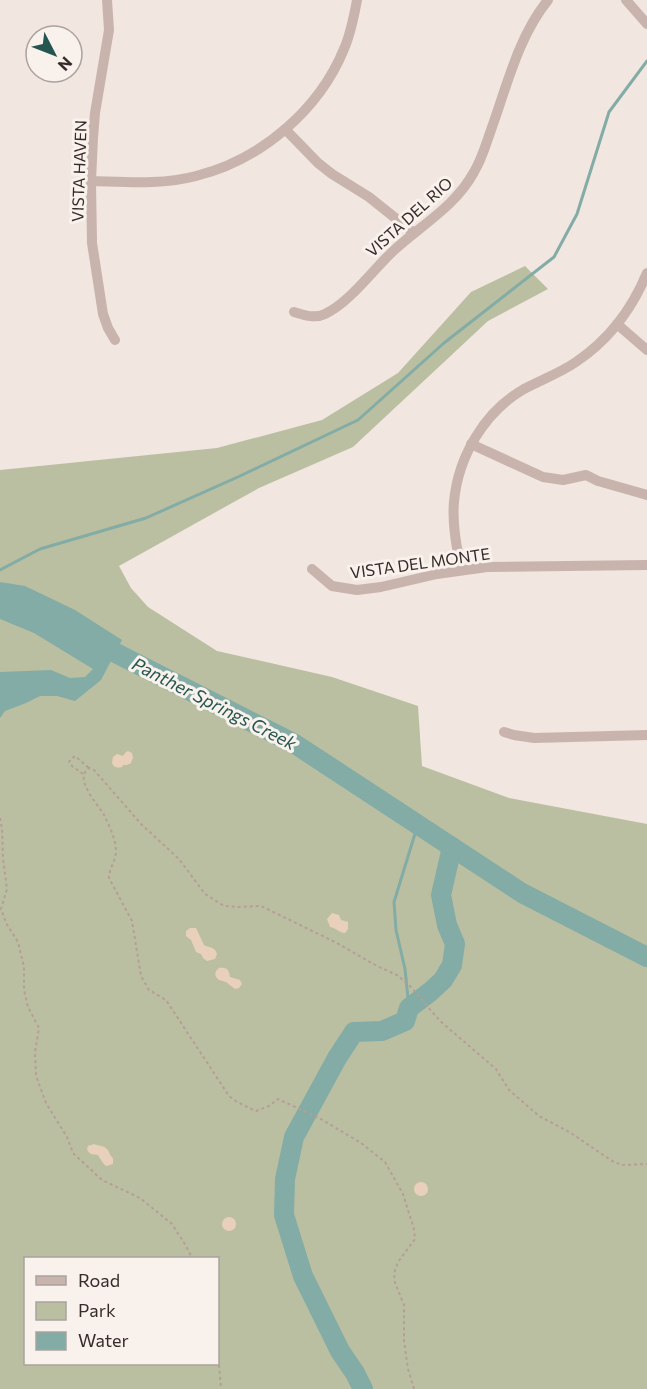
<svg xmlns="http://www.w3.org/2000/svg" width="647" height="1389" font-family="Commissioner,sans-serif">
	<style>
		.green { fill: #bbbfa1; fill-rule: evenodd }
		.sand { fill: #e9d0ba }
		.water { fill: #82aca5 }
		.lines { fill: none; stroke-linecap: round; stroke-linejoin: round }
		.stream { stroke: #82aca5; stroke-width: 3 }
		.river { stroke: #82aca5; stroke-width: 20 }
		.path { stroke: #b49e97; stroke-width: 2; stroke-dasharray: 3 3; stroke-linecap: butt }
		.minor { stroke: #c8b4ad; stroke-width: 10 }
		.labels { text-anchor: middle; stroke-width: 6; stroke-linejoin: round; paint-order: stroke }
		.street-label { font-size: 16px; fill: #372c2b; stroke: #f9f1ec }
		.water-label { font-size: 18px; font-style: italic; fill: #24554f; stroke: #f9f1ec }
	</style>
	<rect width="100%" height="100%" fill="#f1e6e0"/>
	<path class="green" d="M525,266L548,289L488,321L353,447L259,488L119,566L131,588L148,607L217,651L332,677L418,706L422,766L509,798L647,824V1389H0V470L217,448L322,420L398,373L471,292ZM26,1258H218V1364H26Z"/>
	<g class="sand">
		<path d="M128,751L132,753L133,758L131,763L127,765H123L122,767C117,768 114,768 112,763L113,757L117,754L123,756L126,752Z"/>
		<path d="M332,913L339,915L341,920L348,922V929L345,933C340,933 336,928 330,927L327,919Z"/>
		<path d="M190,928H196L204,945C210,948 215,947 217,954L215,959L207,961L203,958L201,954L196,952L191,940L186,936V931Z"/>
		<path d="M219,968C227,967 229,970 230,977L240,980L242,984L239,988L235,989L226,982L219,980C214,976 214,972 219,968Z"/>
		<path d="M94,1144C98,1146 103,1145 107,1149C110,1152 109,1155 113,1158V1164L106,1166L103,1163L98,1155C93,1154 89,1155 87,1149L88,1146Z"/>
		<circle cx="421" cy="1189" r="7"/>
		<circle cx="229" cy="1224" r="7"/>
	</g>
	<polygon class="water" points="0,582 25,586 75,610 122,640 101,680 75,701 57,696 40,696 26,703 5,711 0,718 0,672 51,670 70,678 85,677 93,669 34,633 0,619"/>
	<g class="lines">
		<g class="stream">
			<polyline points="0,570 40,549 146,518 240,476 358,420 444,343 554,257 577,214 609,112 647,61"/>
			<polyline points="409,1008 405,969 396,930 394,902 418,824"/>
		</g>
		<g class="river">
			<polyline points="92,641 295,744 522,893 647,957"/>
			<polyline points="363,1389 355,1373 340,1351 303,1276 284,1215 285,1179 294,1137 337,1058 354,1032 382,1031 405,1021 409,1008 430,992 443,980 452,965 455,944 447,925 441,895 452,847"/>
		</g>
		<g class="path">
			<polyline points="83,774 72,766 69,762 71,759 75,756 89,768"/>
			<polyline points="0,818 2,829 3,858 7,889 1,909 6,923 18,942 24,967 24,990 28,1007 39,1028 35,1052 36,1076 46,1103 67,1137 73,1153 102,1180 140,1198 172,1224 186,1246 192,1258"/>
			<polyline points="218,1359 219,1364 221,1389"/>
			<path d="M414,1389L408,1369L404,1341V1305L394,1280L395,1270L398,1262L415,1239L414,1229L403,1194L385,1162L361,1143L321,1119L278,1099L269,1106L256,1111L237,1102L229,1096L166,1000L149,990L141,976L132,921L109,878C109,868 116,861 116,851C116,840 109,825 104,815C98,804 73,779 89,768L94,770L142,825L179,859L205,894L224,906L237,907L261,906L337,943L377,966L397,975L410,986L440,1021L496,1069L509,1090L539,1116L571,1133L612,1161L622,1165L647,1164"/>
		</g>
		<g class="minor">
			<polyline points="107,0 109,30 95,113 93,138 91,181 92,243 103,314 108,328 115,340"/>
			<polyline points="626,0 647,24"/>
			<polyline points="285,129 318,163 332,174 369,197 414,233"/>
			<path d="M91,181C127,182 162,185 196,176C261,160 319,110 344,49C351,33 354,16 357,0"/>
			<path d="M294,312C304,315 315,319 325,314C350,302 372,271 392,252C421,225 455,207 474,172C482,159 486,144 491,130C507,86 518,37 548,0"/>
			<polyline points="617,324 647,350"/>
			<polyline points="471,444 543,477 563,480 586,475 598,481 647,495"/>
			<polyline points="312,569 332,586 357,590 381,587 437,574 487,567 647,565"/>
			<path d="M461,570C457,548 452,525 454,502C458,457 484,412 524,389C541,380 560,373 576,362C609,340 632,309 647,273"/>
			<polyline points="504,732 514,735 534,738 647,735"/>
		</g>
	</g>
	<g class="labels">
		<g class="street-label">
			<text transform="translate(79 171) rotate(-88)" y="6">VISTA HAVEN</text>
			<text transform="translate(409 217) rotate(-42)" y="6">VISTA DEL RIO</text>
			<text transform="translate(420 563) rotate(-8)" y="6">VISTA DEL MONTE</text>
		</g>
		<g class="water-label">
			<text transform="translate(214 704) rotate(27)" y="6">Panther Springs Creek</text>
		</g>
	</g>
	<rect x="24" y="1257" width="195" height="108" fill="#f9f1ec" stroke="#aba29f" stroke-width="1.5"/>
	<rect x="36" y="1276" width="30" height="9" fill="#c8b4ad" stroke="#aba29f" stroke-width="1.5"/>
	<text x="78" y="1287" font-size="18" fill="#372c2b">Road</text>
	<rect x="36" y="1302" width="30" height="18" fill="#bbbfa1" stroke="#aba29f" stroke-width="1.5"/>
	<text x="78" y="1317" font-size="18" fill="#372c2b">Park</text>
	<rect x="36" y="1332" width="30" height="18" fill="#82aca5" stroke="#aba29f" stroke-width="1.5"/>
	<text x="78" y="1347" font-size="18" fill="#372c2b">Water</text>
	<g transform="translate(54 54) rotate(132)"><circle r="28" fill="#f9f1ec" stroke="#aba29f" stroke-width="1.5"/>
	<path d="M0-4.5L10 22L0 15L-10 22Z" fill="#24554f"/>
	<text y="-9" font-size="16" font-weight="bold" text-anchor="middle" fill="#372c2b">N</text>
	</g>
</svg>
